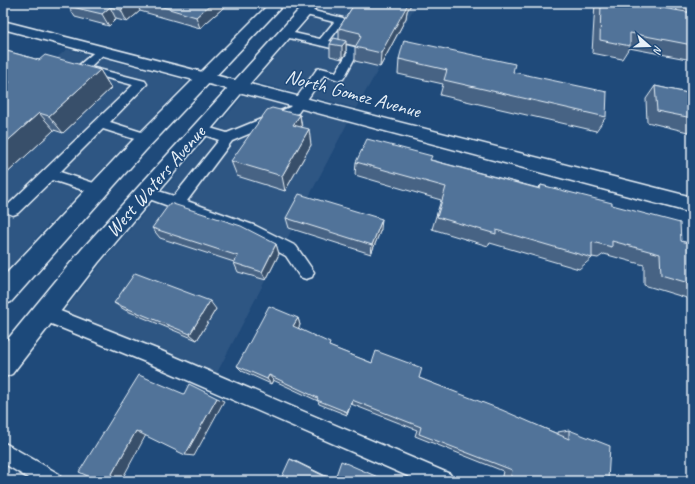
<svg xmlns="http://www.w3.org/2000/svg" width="695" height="484" font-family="Caveat,sans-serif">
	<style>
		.built { fill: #2e5683 }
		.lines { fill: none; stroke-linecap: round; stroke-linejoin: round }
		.service-casing { stroke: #e8f1f8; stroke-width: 3 }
		.minor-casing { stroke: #e8f1f8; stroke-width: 3 }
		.secondary-casing { stroke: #e8f1f8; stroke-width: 3 }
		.service { fill: #1f4a7a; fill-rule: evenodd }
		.minor { fill: #1f4a7a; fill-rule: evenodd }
		.secondary { fill: #1f4a7a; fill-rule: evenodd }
		.wall { fill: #466384; stroke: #e8f1f8 }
		.shaded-wall { fill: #39506b; stroke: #e8f1f8 }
		.building { fill: #517399; stroke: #e8f1f8 }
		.labels { text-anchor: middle; stroke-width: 3; stroke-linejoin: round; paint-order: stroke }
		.street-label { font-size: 20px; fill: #e8f1f8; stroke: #1f4a7a }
	</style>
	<rect width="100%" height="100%" fill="#1f4a7a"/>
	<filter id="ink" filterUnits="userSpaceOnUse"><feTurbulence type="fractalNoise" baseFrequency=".025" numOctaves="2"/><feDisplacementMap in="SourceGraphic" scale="8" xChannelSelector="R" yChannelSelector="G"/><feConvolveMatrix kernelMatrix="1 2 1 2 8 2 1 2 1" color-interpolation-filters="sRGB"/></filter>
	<g filter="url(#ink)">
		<g class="built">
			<polygon points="323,3 417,3 356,108 254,82"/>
			<polygon points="67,49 188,81 39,235 3,275 3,104"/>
			<polygon points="244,95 348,122 209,388 54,324 103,261"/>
		</g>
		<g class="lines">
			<g class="service-casing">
				<g id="service">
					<polygon points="305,9 343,18 345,20 329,41 358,48 359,50 345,76 343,79 339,80 324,75 298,113 232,141 187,201 256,226 296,246 314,272 312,277 306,279 300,277 286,256 246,234 141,196 139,192 141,188 146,187 174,196 219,140 196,132 194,129 196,126 200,125 227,133 290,107 317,69 321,68 336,72 348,52 281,36 280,34 285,31 320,39 334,22 302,14 300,12"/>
					<polygon points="102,48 107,51 90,67 145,81 147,84 110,122 151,135 153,138 151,141 147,143 103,129 60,172 103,186 105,190 103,194 98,195 52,180 18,213 13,215 8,213 6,209 8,205 133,85 78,70 77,68 78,66 98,49"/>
					<polygon points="45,305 159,350 450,474 453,481 419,481 148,363 39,319 37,313 39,307"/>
					<polygon points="3,442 59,474 62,481 33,481 3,463"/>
				</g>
			</g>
			<g class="minor-casing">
				<polygon id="minor" points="3,21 692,197 692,213 3,29"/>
			</g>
			<g class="secondary-casing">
				<g id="secondary">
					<polygon points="270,3 285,3 145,151 11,302 3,305 3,277 132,141"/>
					<polygon points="305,3 320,3 245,89 98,263 12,374 3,378 3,345 82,249"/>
				</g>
			</g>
			<use href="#service" class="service"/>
			<use href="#minor" class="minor"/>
			<use href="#secondary" class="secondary"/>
		</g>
		<g class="wall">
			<polygon points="69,3 229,3 200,28 140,11 127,22 116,19 109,26 75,17 68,6"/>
			<polygon points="355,3 412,3 407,11 406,18 380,67 355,61 355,46 346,44 346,53 342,59 330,56 330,44 339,39 339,28"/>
			<polygon points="595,3 634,3 677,11 676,3 692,3 692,60 629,48 622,59 592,53"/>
			<polygon points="3,50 39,60 100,70 111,88 63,133 54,130 3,177"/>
			<polygon points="399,59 513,72 606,117 596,131 440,95 443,84 398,74"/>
			<polygon points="655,86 692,94 692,133 647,122 646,99"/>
			<polygon points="300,115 302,127 311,145 285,191 237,176 231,161"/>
			<polygon points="431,160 538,188 541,185 612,205 681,241 692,244 692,298 690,299 644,285 644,265 604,254 598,258 592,257 592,258 579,269 490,243 488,246 432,229 441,200 355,175 356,162"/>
			<polygon points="286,218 381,229 371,254 289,228"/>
			<polygon points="152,228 276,244 279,254 266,280 238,272 234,263 234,262 160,238"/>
			<polygon points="114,303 216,309 197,340 125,310"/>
			<polygon points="298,318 300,325 298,328 331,347 372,363 419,378 558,434 558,432 569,430 608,481 501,481 503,471 415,436 417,430 351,404 347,415 319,404 318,401 273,380 271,384 242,371 237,366"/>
		</g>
		<g class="shaded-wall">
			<polygon points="130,3 137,3 140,11 127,22 121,10"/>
			<polygon points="212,3 229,3 200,28 196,17"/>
			<polygon points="406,3 412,3 407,11 406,18 380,67 381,53"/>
			<polygon points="110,7 116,19 109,26 102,14"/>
			<polygon points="691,7 692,7 692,21 679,24"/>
			<polygon points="346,41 346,53 342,59 342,46"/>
			<polygon points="100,70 111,88 63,133 49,116"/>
			<polygon points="39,113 54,130 3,177 3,145"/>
			<polygon points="300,115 302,131 293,125"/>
			<polygon points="309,129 311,145 285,191 282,176"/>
			<polygon points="382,219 381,229 371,254 372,245"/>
			<polygon points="276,244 279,254 266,280 262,272"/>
			<polygon points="210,301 216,309 197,340 190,334"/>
			<polygon points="298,318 300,325 296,333 293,326"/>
			<polygon points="269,375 273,380 271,384 267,379"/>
			<polygon points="217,398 224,401 194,456 185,455"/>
			<polygon points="352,400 351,404 347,415 347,412"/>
			<polygon points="136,431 147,433 121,481 108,481"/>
			<polygon points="290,459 293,460 334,480 334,481"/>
		</g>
		<g class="building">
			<polygon points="69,3 130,3 121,10 110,7 102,14 68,6"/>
			<polygon points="149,3 212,3 196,17"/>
			<polygon points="355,3 406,3 405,4 408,4 381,53 355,47 361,37 360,33 339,28"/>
			<polygon points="601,3 634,3 692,13 692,45 630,33 630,46 600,40"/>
			<polygon points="334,38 346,41 342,46 330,44"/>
			<polygon points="404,40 515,64 513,72 607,92 606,117 444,80 447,70 399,59"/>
			<polygon points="3,50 39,60 45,55 100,70 49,116 39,113 3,145 3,88 10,82 3,80"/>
			<polygon points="655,86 692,94 692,118 657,111"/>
			<polygon points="272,108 300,115 293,125 309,129 282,176 231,161 267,110"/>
			<polygon points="367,139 432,156 430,160 540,189 541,185 612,203 612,205 680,223 681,241 692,244 692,284 661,275 660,254 612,241 612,247 592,242 592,258 496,230 496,234 437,217 446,187 356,162"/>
			<polygon points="299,194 382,219 372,245 286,218"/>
			<polygon points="170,203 241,226 276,244 262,272 234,263 238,256 152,228"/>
			<polygon points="135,273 210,301 190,334 114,303"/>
			<polygon points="269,306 298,318 293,326 330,343 329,346 372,363 376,351 422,368 419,378 502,410 569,439 569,430 610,446 608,481 510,481 512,470 419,434 421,427 352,400 347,412 317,400 318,398 269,375 267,379 237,366"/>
			<polygon points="139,375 184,394 189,384 217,398 185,455 136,431 108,481 98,481 79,472"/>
			<polygon points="290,459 334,481 341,461 380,478 379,481 280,481"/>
		</g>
	</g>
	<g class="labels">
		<g class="street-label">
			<text transform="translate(353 93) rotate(15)" y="7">North Gomez Avenue</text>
			<text transform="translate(155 181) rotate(-49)" y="7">West Waters Avenue</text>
		</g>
	</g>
	<rect width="695" height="484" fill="none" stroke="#1f4a7a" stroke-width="16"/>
	<rect x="8" y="8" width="679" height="468" fill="none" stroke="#e8f1f8" stroke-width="1.5" filter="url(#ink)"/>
	<g transform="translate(649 46) rotate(110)" stroke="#1f4a7a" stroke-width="3" paint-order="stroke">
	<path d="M0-3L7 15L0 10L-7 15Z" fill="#e8f1f8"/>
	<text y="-6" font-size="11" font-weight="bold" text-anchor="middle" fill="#e8f1f8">N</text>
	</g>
</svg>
